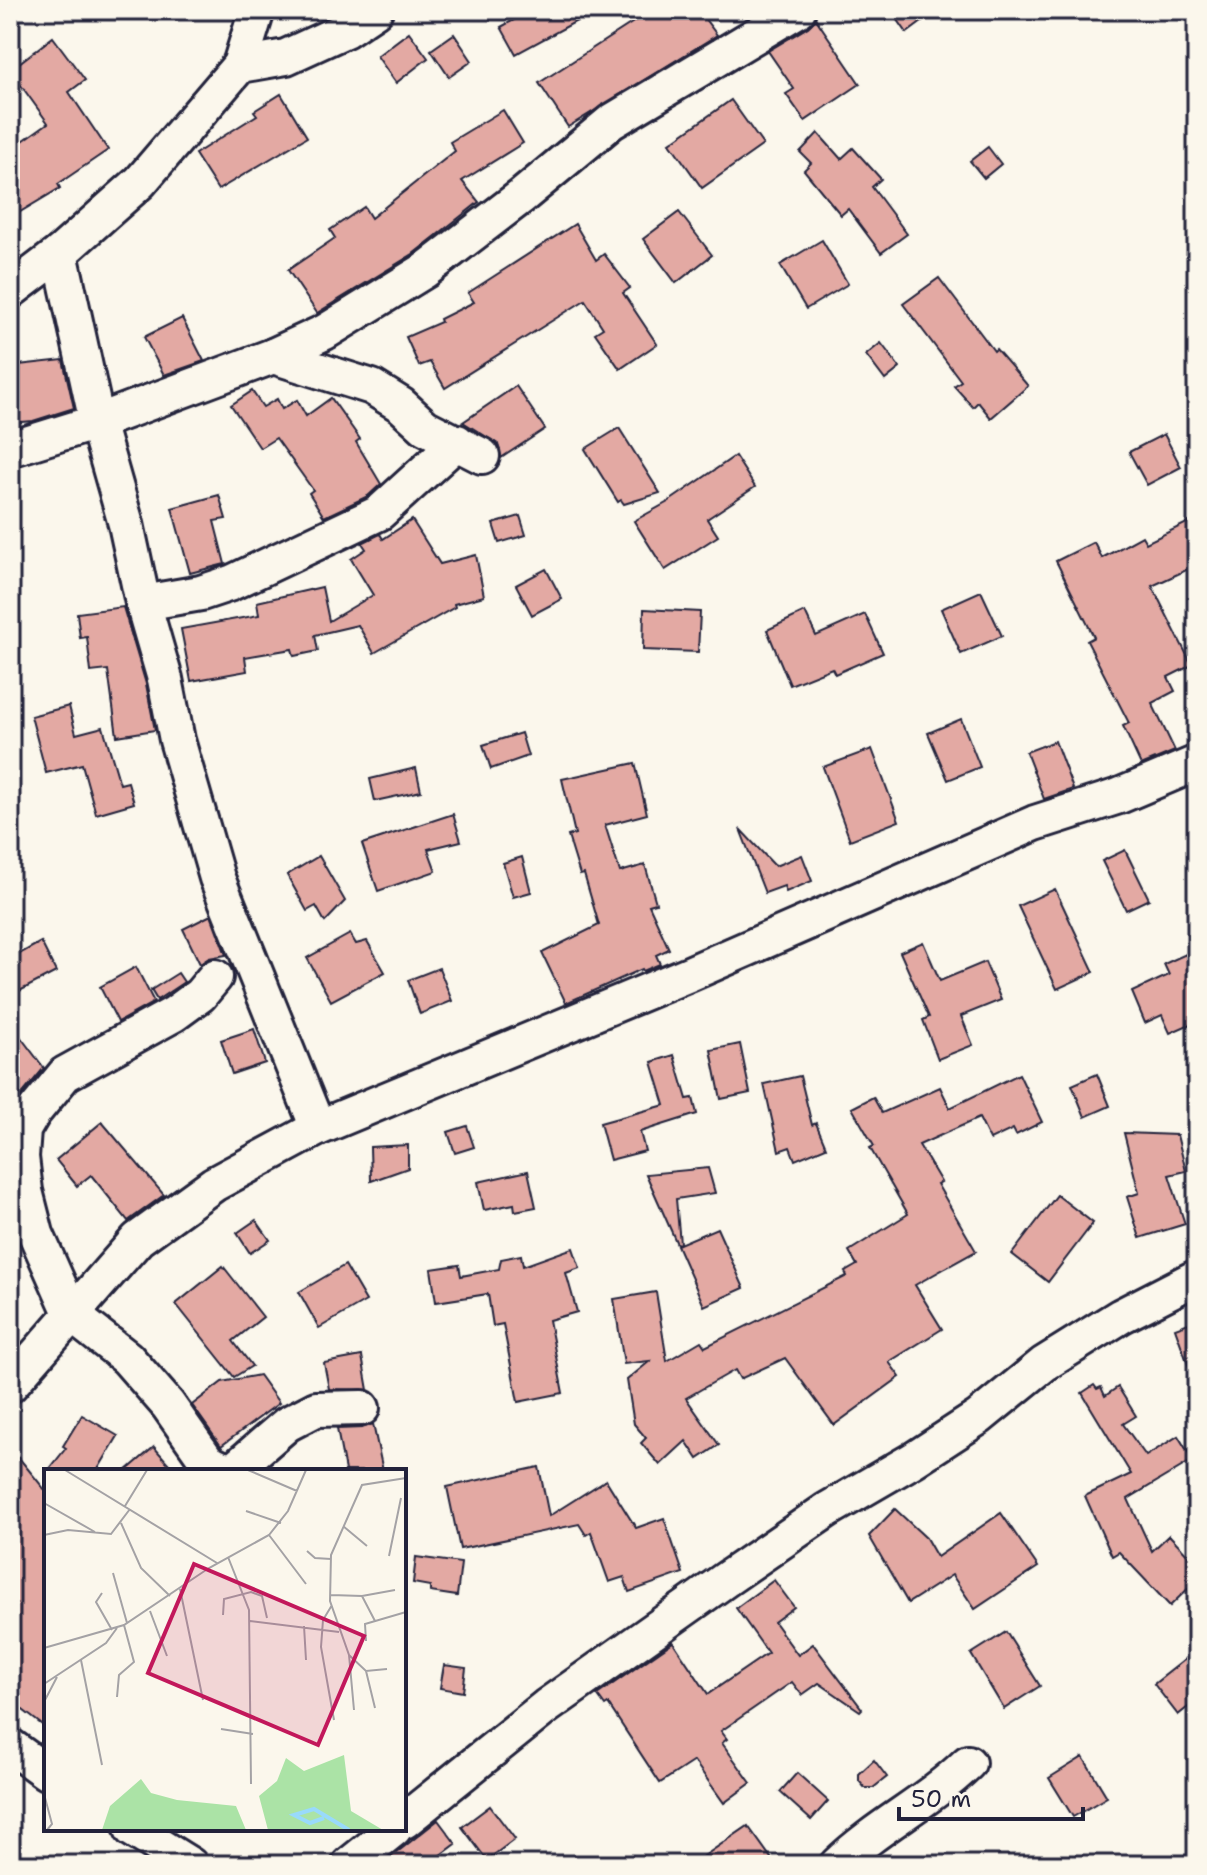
<svg xmlns="http://www.w3.org/2000/svg" width="1207" height="1875" font-family="'Shantell Sans',sans-serif">
	<style>
		.building { fill: #e3a9a3; stroke: #22223b; stroke-width: 2 }
		.lines { fill: none; stroke-linecap: round; stroke-linejoin: round }
		.minor-casing { stroke: #22223b; stroke-width: 40 }
		.minor { stroke: #fbf7ec; stroke-width: 34 }
		.inset-river { fill: none; stroke: #99dafb; stroke-width: 4 }
		.inset-road { fill: none; stroke: #a4a2a5; stroke-width: 2 }
		.view { fill: #c2185b; fill-opacity: 0.15; stroke: #c2185b; stroke-width: 4 }
		.inset-edge { fill: none; stroke: #22223b; stroke-width: 4 }
	</style>
	<rect width="100%" height="100%" fill="#fbf7ec"/>
	<filter id="ink" filterUnits="userSpaceOnUse"><feTurbulence type="fractalNoise" baseFrequency=".0125" numOctaves="2"/><feDisplacementMap in="SourceGraphic" scale="16" xChannelSelector="R" yChannelSelector="G"/><feConvolveMatrix kernelMatrix="1 2 1 2 8 2 1 2 1" color-interpolation-filters="sRGB"/></filter>
	<g filter="url(#ink)">
		<g class="building">
			<polygon points="532,10 597,10 516,54 501,27"/>
			<polygon points="652,10 698,10 717,35 568,127 539,83"/>
			<polygon points="891,10 938,10 907,33"/>
			<polygon points="816,19 860,84 805,121 786,94 794,89 768,51 808,27"/>
			<polygon points="409,32 428,58 396,83 377,56"/>
			<polygon points="454,34 472,61 449,77 431,50"/>
			<polygon points="53,37 85,80 69,92 108,150 58,184 60,188 10,218 10,150 48,123 10,70"/>
			<polygon points="281,94 307,137 218,190 195,154 257,115 254,111"/>
			<polygon points="731,100 763,145 702,188 670,143"/>
			<polygon points="503,110 523,143 462,181 479,202 413,254 317,313 288,270 335,238 330,230 364,207 371,218 455,151 450,142"/>
			<polygon points="818,133 841,159 853,148 881,179 872,187 907,234 881,253 848,209 841,215 804,170 811,163 800,152"/>
			<polygon points="988,147 1001,164 984,178 970,161"/>
			<polygon points="679,212 712,255 676,283 643,239"/>
			<polygon points="575,224 596,260 604,254 630,288 623,293 657,344 620,369 595,333 603,328 585,300 445,388 430,362 419,366 406,337 441,322 440,319 474,302 468,293"/>
			<polygon points="822,240 848,284 806,309 780,265"/>
			<polygon points="939,278 994,351 996,349 1028,386 991,418 978,402 973,407 954,386 961,381 903,304"/>
			<polygon points="182,318 204,361 164,375 144,337"/>
			<polygon points="881,343 900,368 885,380 866,355"/>
			<polygon points="63,360 74,408 33,421 10,423 10,366"/>
			<polygon points="516,386 545,429 501,458 498,444 463,422"/>
			<polygon points="252,391 263,407 277,399 282,409 297,400 306,416 331,398 360,439 356,442 381,484 368,496 324,517 309,493 313,490 276,438 260,448 231,405"/>
			<polygon points="619,428 660,493 624,504 621,500 618,502 585,449"/>
			<polygon points="1164,434 1181,467 1147,485 1129,452"/>
			<polygon points="735,456 755,487 707,519 718,536 665,570 634,521 668,502"/>
			<polygon points="219,495 226,519 214,521 225,564 190,573 172,508"/>
			<polygon points="520,516 526,535 499,543 493,524"/>
			<polygon points="1197,518 1197,565 1152,586 1192,665 1168,677 1175,691 1152,703 1175,751 1141,765 1123,726 1129,723 1087,641 1094,637 1056,561 1094,542 1102,558 1142,536 1146,543"/>
			<polygon points="412,520 440,564 476,555 484,596 454,604 455,607 374,653 358,625 315,635 318,651 294,656 292,649 245,657 247,671 191,681 181,629 259,615 257,602 322,587 329,621 373,595 351,559 366,549 362,543 380,534 383,539"/>
			<polygon points="546,569 562,599 532,615 516,585"/>
			<polygon points="981,591 1002,636 961,654 941,609"/>
			<polygon points="123,607 146,684 155,730 117,736 108,670 91,672 87,637 80,638 77,613"/>
			<polygon points="644,609 700,612 698,652 643,650"/>
			<polygon points="805,612 816,636 865,614 883,653 835,674 832,668 790,685 767,630"/>
			<polygon points="69,706 76,734 103,727 120,784 128,782 134,803 96,814 82,764 46,773 31,716"/>
			<polygon points="961,719 980,767 948,780 928,733"/>
			<polygon points="521,733 528,756 491,769 483,745"/>
			<polygon points="1055,741 1073,789 1044,799 1026,752"/>
			<polygon points="872,749 899,821 850,840 823,767"/>
			<polygon points="635,763 647,814 605,825 620,872 645,865 656,903 649,905 669,949 656,955 660,964 643,971 642,969 566,1003 542,953 599,925 584,874 580,875 568,836 575,834 562,779"/>
			<polygon points="416,768 421,791 375,801 370,779"/>
			<polygon points="453,814 461,841 428,849 436,871 378,891 362,844"/>
			<polygon points="740,829 775,866 802,855 812,881 786,892 784,886 765,893"/>
			<polygon points="1125,850 1149,899 1126,910 1102,861"/>
			<polygon points="319,856 345,901 325,922 316,906 307,911 287,875"/>
			<polygon points="522,857 531,892 513,897 503,863"/>
			<polygon points="1055,889 1094,972 1057,989 1018,906"/>
			<polygon points="211,915 226,955 209,958 200,964 183,929"/>
			<polygon points="350,934 356,944 367,941 385,972 331,1001 307,958"/>
			<polygon points="41,942 56,972 10,996 10,959"/>
			<polygon points="923,942 940,981 985,962 1001,1000 961,1016 973,1045 938,1059 923,1020 929,1017 900,952"/>
			<polygon points="1197,949 1197,1021 1170,1033 1162,1015 1145,1023 1132,992 1169,975 1164,964"/>
			<polygon points="136,967 154,1002 118,1022 100,987"/>
			<polygon points="439,968 452,1001 420,1014 408,980"/>
			<polygon points="178,973 184,982 157,1000 151,990"/>
			<polygon points="10,1023 44,1068 10,1109"/>
			<polygon points="254,1029 265,1063 232,1074 221,1040"/>
			<polygon points="740,1044 750,1093 721,1099 711,1050"/>
			<polygon points="674,1055 687,1099 693,1098 697,1114 640,1132 645,1151 610,1160 600,1123 665,1105 652,1062"/>
			<polygon points="1019,1074 1042,1122 1016,1135 1013,1129 990,1140 979,1118 919,1145 941,1182 937,1184 976,1251 915,1285 942,1329 889,1362 900,1377 834,1425 785,1358 740,1379 735,1370 686,1398 719,1445 698,1459 686,1441 660,1465 641,1443 646,1438 634,1424 627,1380 650,1361 624,1364 614,1299 656,1292 667,1361 701,1341 705,1347 847,1276 845,1272 857,1265 849,1251 908,1214 870,1148 874,1146 852,1108 873,1097 882,1113 940,1087 950,1108"/>
			<polygon points="1097,1074 1110,1106 1085,1117 1072,1085"/>
			<polygon points="800,1076 812,1125 816,1123 826,1147 795,1160 790,1147 779,1151 764,1084"/>
			<polygon points="102,1122 164,1195 128,1221 91,1175 77,1186 56,1160"/>
			<polygon points="467,1126 474,1147 455,1153 448,1132"/>
			<polygon points="1124,1133 1177,1135 1186,1171 1169,1175 1185,1224 1140,1238 1127,1197 1139,1193"/>
			<polygon points="408,1145 408,1168 371,1181 370,1147"/>
			<polygon points="708,1168 715,1193 676,1199 680,1243 677,1244 646,1174"/>
			<polygon points="528,1171 536,1207 515,1211 514,1204 484,1210 478,1182"/>
			<polygon points="1057,1195 1093,1223 1048,1282 1012,1254"/>
			<polygon points="256,1220 270,1240 250,1253 237,1233"/>
			<polygon points="717,1228 744,1288 704,1306 677,1245"/>
			<polygon points="573,1248 580,1268 566,1273 577,1312 549,1320 563,1393 518,1402 503,1324 493,1326 488,1294 436,1302 431,1269 459,1265 461,1276 499,1269 501,1259 521,1255 523,1266"/>
			<polygon points="345,1265 366,1301 319,1328 299,1292"/>
			<polygon points="223,1266 263,1317 233,1341 252,1366 234,1377 176,1304"/>
			<polygon points="1197,1320 1197,1381 1194,1381 1175,1328"/>
			<polygon points="362,1356 368,1390 329,1389 324,1363"/>
			<polygon points="259,1375 279,1403 221,1446 192,1405 222,1382"/>
			<polygon points="1094,1385 1097,1389 1101,1387 1105,1396 1118,1387 1136,1416 1123,1424 1146,1456 1178,1436 1193,1460 1128,1499 1152,1551 1169,1535 1197,1564 1197,1580 1170,1606 1119,1552 1112,1556 1085,1496 1131,1474 1082,1393"/>
			<polygon points="82,1415 118,1436 97,1471 48,1471 66,1448 63,1446"/>
			<polygon points="373,1424 383,1471 345,1471 337,1429 362,1428"/>
			<polygon points="10,1447 46,1491 46,1728 10,1700"/>
			<polygon points="154,1447 175,1471 126,1471"/>
			<polygon points="539,1467 549,1516 606,1480 636,1528 664,1518 683,1573 629,1592 624,1577 609,1582 591,1532 586,1535 579,1524 460,1549 447,1487"/>
			<polygon points="895,1509 926,1538 937,1557 1001,1513 1038,1567 975,1609 952,1575 908,1603 869,1536"/>
			<polygon points="416,1557 461,1563 457,1596 430,1592 430,1586 413,1583"/>
			<polygon points="774,1580 794,1607 774,1622 798,1655 813,1644 862,1709 860,1711 819,1683 802,1695 792,1682 721,1731 727,1739 722,1743 751,1783 724,1803 694,1761 660,1783 608,1704 605,1706 597,1695 673,1642 708,1694 768,1653 736,1608"/>
			<polygon points="1006,1632 1040,1686 1004,1709 971,1654"/>
			<polygon points="1197,1650 1197,1700 1178,1715 1154,1684"/>
			<polygon points="444,1665 466,1668 463,1692 440,1688"/>
			<polygon points="1083,1757 1107,1797 1073,1817 1049,1778"/>
			<polygon points="874,1760 887,1777 873,1788 865,1788 859,1781 859,1774"/>
			<polygon points="797,1773 828,1801 811,1820 780,1792"/>
			<polygon points="490,1806 515,1839 487,1860 462,1827"/>
			<polygon points="438,1820 456,1844 428,1865 381,1865"/>
			<polygon points="748,1826 776,1865 691,1865"/>
		</g>
		<g class="lines">
			<g class="minor-casing">
				<g id="minor">
					<polyline points="240,65 257,10"/>
					<polyline points="60,253 97,422 126,524 143,603 165,679 177,740 217,878 318,1128"/>
					<polyline points="10,291 60,253 140,182 240,65 286,57 345,30 375,10"/>
					<polyline points="273,356 372,387 401,405 425,427 482,456"/>
					<polyline points="10,449 97,422 273,356 325,332 424,271 522,196 611,122 798,10"/>
					<polyline points="143,603 201,593 231,583 379,513 457,442"/>
					<polyline points="215,977 200,995 174,1014 65,1074 33,1113 23,1130 21,1157 25,1191 36,1234 72,1315 127,1358 168,1405 208,1462 224,1470 236,1468 287,1424 316,1409 362,1408"/>
					<polyline points="10,1385 138,1239 214,1184 318,1128 689,974 1035,823 1119,796 1197,763"/>
					<polyline points="10,1746 46,1772"/>
					<polyline points="404,1821 547,1706 725,1580 827,1510 913,1460 979,1417 1044,1364 1121,1316 1197,1277"/>
					<polyline points="132,1829 190,1865"/>
					<polyline points="349,1865 394,1829"/>
					<path d="M837,1865C877,1826 928,1802 968,1763"/>
				</g>
			</g>
			<use href="#minor" class="minor"/>
		</g>
	</g>
	<g transform="translate(44 1469)">
		<rect width="362" height="362" fill="#fbf7ec"/>
		<path d="M300,286L307,342L339,361H224L215,327L233,312L242,289L260,302ZM97,310L107,324L133,331L192,337L202,361H58L66,337Z" fill="#abe3a6"/>
		<path class="inset-river" d="M280,349L266,354L250,346L270,340L305,361"/>
		<path class="inset-road" d="M21,1L173,94M204,1L253,22M0,34L51,63M81,37L103,1M202,42L237,54M77,54L97,99L126,127M299,57L323,77M0,66L24,61L67,65L86,40M225,66L262,115M263,82L271,89L287,90M345,87L357,29M184,88L205,141L207,315M69,104L83,154M136,120L159,231M58,124L52,133L68,161M287,126L318,127L331,152M318,127L351,121M288,136L279,151L277,178L290,251M106,142L123,187M179,146L180,130L207,123L218,127L223,149M206,152L295,163M260,157L262,191M322,172L321,155L362,143M0,179L80,156L165,99L225,66L244,42L262,1M305,186L322,202L343,200M37,191L58,296M322,202L331,239M0,215L62,174L73,159M73,228L75,206L90,193L80,156M0,233L13,208M310,241L305,186L286,132L287,86L318,16L362,9M177,260L209,265M0,325L8,355L3,361"/>
		<path class="view" d="M150,95L320,167L274,276L104,204Z"/>
		<rect width="362" height="362" class="inset-edge"/>
	</g>
	<rect width="1207" height="1875" fill="none" stroke="#fbf7ec" stroke-width="40"/>
	<rect x="20" y="20" width="1167" height="1835" fill="none" stroke="#22223b" stroke-width="3" filter="url(#ink)"/>
	<path d="M899 1807v12h184v-12" fill="none" stroke="#22223b" stroke-width="4"/>
	<text x="911" y="1807" font-size="24" fill="#22223b" stroke="#fbf7ec" stroke-width="6" paint-order="stroke">50 m</text>
</svg>
